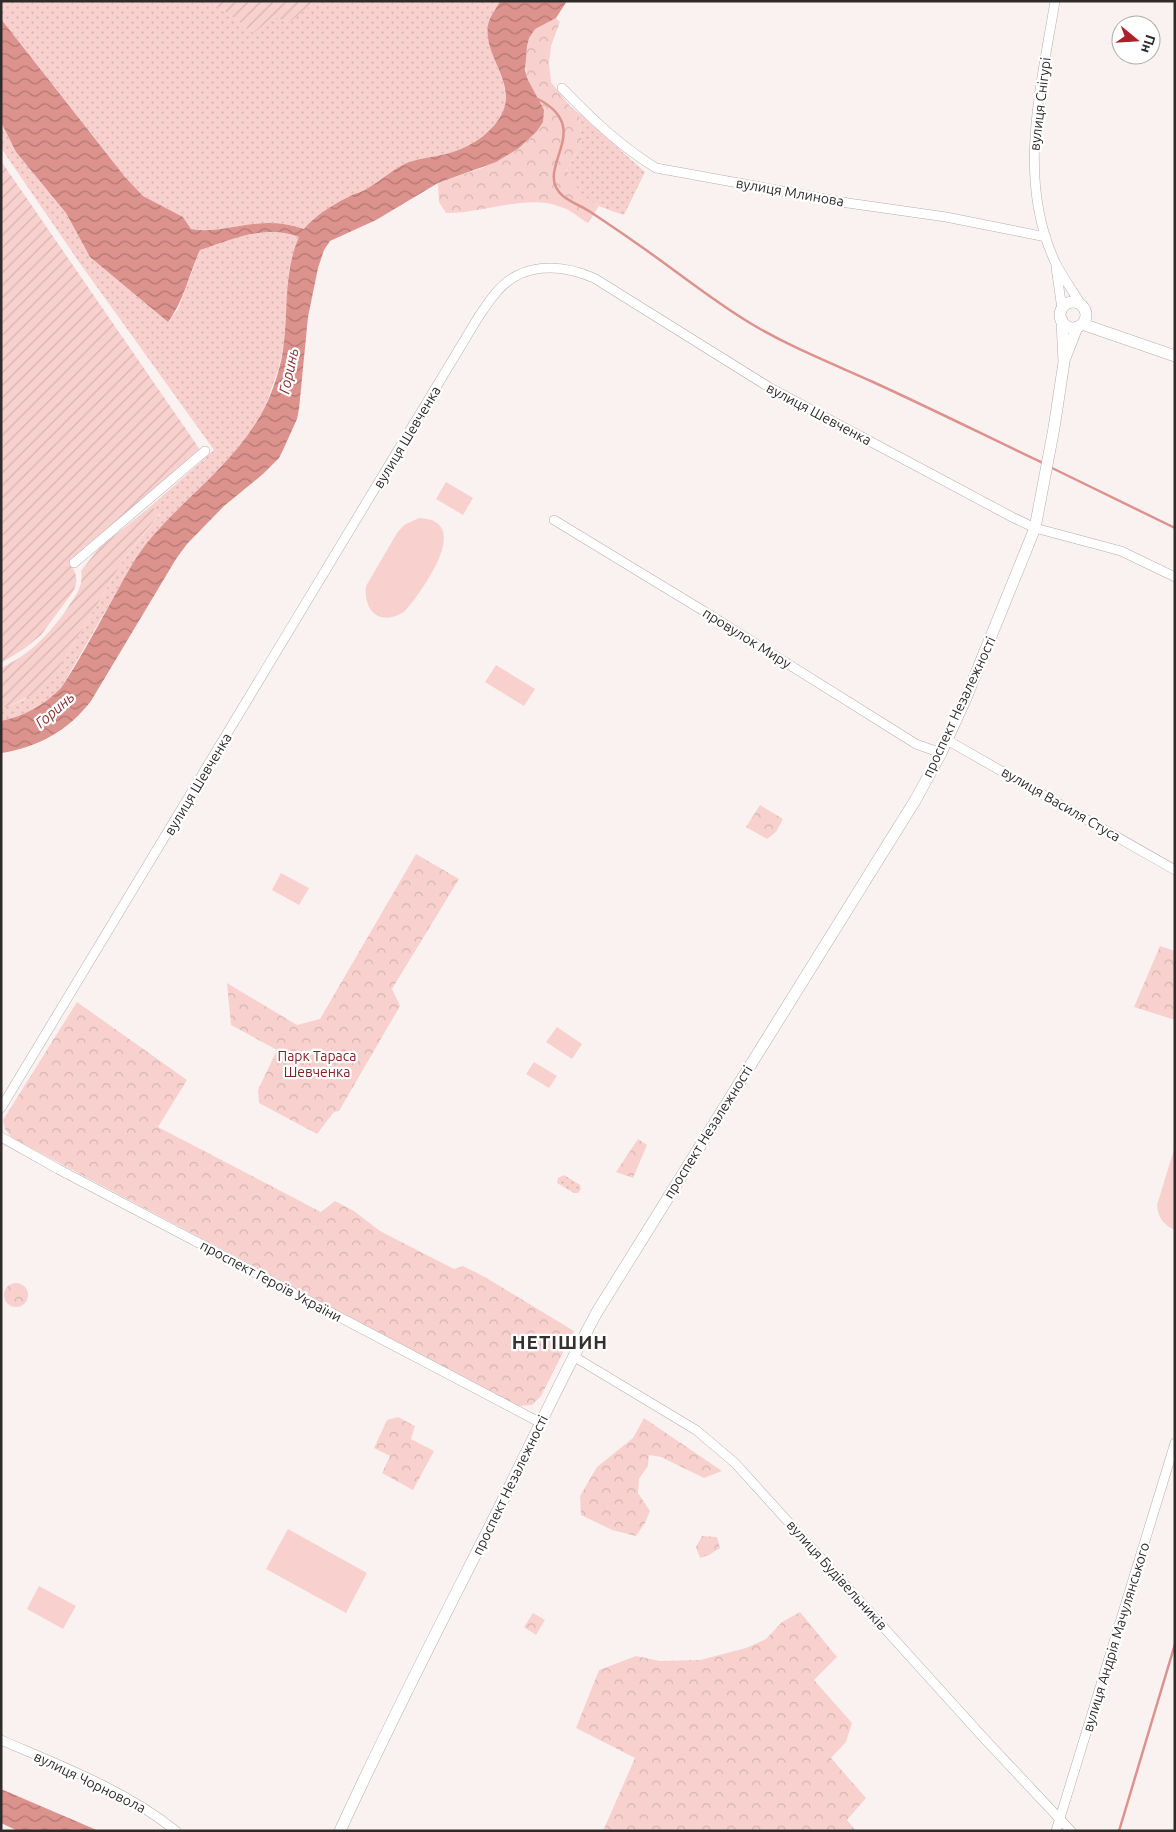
<svg xmlns="http://www.w3.org/2000/svg" width="1176" height="1832" font-family="Ubuntu,sans-serif">
	<style>
		.grass { fill: url(#grass-dots) }
		.forest { fill: url(#forest-crowns) }
		.garden { fill: url(#garden-furrows) }
		.pitch { fill: #f8d1ce }
		.water { fill: url(#water-waves) }
		.lines { fill: none; stroke-linecap: round; stroke-linejoin: round }
		.stream { stroke: #dc928d; stroke-width: 2.5 }
		.minor-casing { stroke: #b6aead; stroke-width: 10 }
		.major-casing { stroke: #b6aead; stroke-width: 12 }
		.minor { stroke: #fff; stroke-width: 9 }
		.major { stroke: #fff; stroke-width: 11 }
		.labels { text-anchor: middle; stroke-width: 4.5; stroke-linejoin: round; paint-order: stroke }
		.street-label { font-size: 14px; fill: #2f2b2b; stroke: #fff }
		.park-label { font-size: 14px; fill: #7c2426; stroke: #fff }
		.water-label { font-size: 15px; font-style: italic; fill: #8b3232; stroke: #fff }
		.district-label { font-size: 19px; font-weight: bold; letter-spacing: 1px; fill: #362f2f; stroke: #fff }
	</style>
	<defs>
		<pattern id="grass-dots" width="8" height="8" patternUnits="userSpaceOnUse" patternTransform="scale(1.25)"><rect width="8" height="8" fill="#f8d1ce"/><path d="M2 2h.1M6 6h.1" fill="none" stroke="#d5b4b1" stroke-width="1.8" stroke-linecap="round"/></pattern>
		<pattern id="forest-crowns" width="20" height="18" patternUnits="userSpaceOnUse" patternTransform="scale(1.25)"><rect width="20" height="18" fill="#f8d1ce"/><path d="M2 6a3 3 0 1 1 6 0M12 15a3 3 0 1 1 6 0" fill="none" stroke="#d5b4b1"/></pattern>
		<pattern id="garden-furrows" width="10" height="10" patternUnits="userSpaceOnUse" patternTransform="scale(1.25)"><rect width="10" height="10" fill="#f8d1ce"/><path d="M-1 1l2-2M0 10L10 0M9 11l2-2" fill="none" stroke="#d5b4b1"/></pattern>
		<pattern id="water-waves" width="16" height="10" patternUnits="userSpaceOnUse" patternTransform="scale(1.25)"><rect width="16" height="10" fill="#dc928d"/><path d="M0 5q4-4 8 0t8 0" fill="none" stroke="#b37773"/></pattern>
	</defs>
	<rect width="100%" height="100%" fill="#faf2f1"/>
	<g class="grass">
		<path d="M1,1H211L254,33L274,16L289,23L315,1H500C494,11 488,21 488,33C489,64 521,92 497,122C484,138 466,149 446,154C434,157 421,158 409,162C394,168 382,180 368,188C361,192 354,194 347,197C335,204 312,218 304,229C288,223 271,222 253,224C232,226 212,233 191,229L183,217L143,196L125,177L1,19Z"/>
		<path d="M580,114L645,172L624,215C607,209 587,204 576,188C572,183 570,175 567,170L582,142L579,117Z"/>
		<path d="M1,122L16,152L66,213L90,257L168,322L178,309L200,250C234,238 261,225 299,237L289,270L284,344L278,370L265,407L246,440L231,457L146,544L132,565L61,688C44,705 25,716 1,721V708L10,706L25,699L58,670L124,559L160,514L151,506L214,450L79,262L1,148Z"/>
		<polygon points="564,1175 580,1185 581,1189 578,1193 574,1193 557,1183 558,1178"/>
	</g>
	<g class="forest">
		<path d="M556,18L560,22L551,46L549,63L551,82L570,106L580,114L579,117L582,142L567,170C576,188 582,196 599,206L588,223C579,218 571,210 561,207C527,193 482,214 446,213L439,202L438,183L485,167L532,89C524,72 520,43 535,29C541,23 549,21 556,18Z"/>
		<polygon points="760,805 783,819 776,832 767,839 746,827"/>
		<polygon points="416,854 459,879 392,989 400,1006 339,1111 334,1112 317,1134 259,1103 258,1090 277,1050 231,1025 227,983 297,1025 320,1019"/>
		<polygon points="1160,946 1175,951 1175,1020 1134,1007"/>
		<polygon points="77,1002 187,1080 158,1127 321,1212 335,1201 354,1211 380,1231 454,1269 463,1266 485,1277 574,1331 541,1396 532,1405 518,1406 12,1138 5,1129 3,1120"/>
		<polygon points="638,1139 647,1145 633,1178 616,1172"/>
		<circle cx="16" cy="1295" r="12"/>
		<polygon points="398,1417 415,1426 411,1439 434,1451 413,1490 382,1473 390,1456 374,1448 387,1420"/>
		<polygon points="644,1418 722,1471 704,1478 661,1457 649,1455 648,1466 639,1479 638,1493 650,1511 645,1523 636,1536 612,1530 581,1515 580,1496 597,1467 633,1438"/>
		<polygon points="702,1536 717,1537 720,1548 709,1555 700,1558 696,1547"/>
		<polygon points="800,1612 837,1657 814,1680 852,1723 846,1742 831,1758 866,1798 847,1820 856,1831 603,1831 635,1758 576,1728 599,1670 636,1656 660,1661 700,1660 746,1648 766,1639 782,1622"/>
		<polygon points="533,1613 545,1620 536,1635 524,1627"/>
	</g>
	<g class="garden">
		<polygon points="211,1 315,1 289,23 274,16 254,33"/>
		<path d="M1,161L201,451L70,562C77,575 80,582 70,596L41,635L24,649L1,663Z"/>
		<path d="M151,506L160,513L124,559L58,670L43,689L10,706L1,708V668C32,653 47,636 67,609C75,596 84,587 81,571L99,548Z"/>
	</g>
	<g class="pitch">
		<polygon points="446,482 473,498 463,515 436,499"/>
		<path d="M419,518C475,520 421,592 405,611C382,627 363,613 366,586L397,533L404,525Z"/>
		<polygon points="496,665 535,689 524,706 485,682"/>
		<polygon points="281,873 309,888 299,905 272,890"/>
		<polygon points="557,1027 582,1044 572,1059 546,1042"/>
		<polygon points="534,1062 557,1076 549,1088 526,1074"/>
		<path d="M1175,1146V1230C1163,1225 1158,1217 1157,1205Z"/>
		<polygon points="288,1529 367,1573 346,1613 266,1569"/>
		<polygon points="39,1586 76,1606 63,1629 27,1609"/>
	</g>
	<g class="water">
		<path d="M500,1H567L556,18L535,29L529,38L527,46L525,70L528,80L544,110L543,122L537,131L519,148L496,162L438,183L376,220L330,241L324,250L318,268L308,317L299,409L297,419L283,450L279,458L263,474L224,506L187,544L176,559L91,701C69,730 37,748 1,753V721C25,716 44,705 61,688C79,661 95,631 111,602C122,583 132,562 146,544C185,496 236,464 265,407C274,388 282,364 284,342C288,307 284,271 299,237C265,224 232,239 200,250C189,274 184,301 168,322L90,257L66,213L16,152L1,122V19L125,177L143,196L183,217L191,229C212,233 232,226 253,224C271,222 287,223 304,229C313,217 337,202 350,196C356,193 362,192 368,188C382,180 394,168 409,162C421,158 434,157 446,154C466,149 487,137 499,119C521,85 483,59 488,25C490,16 496,9 500,1Z"/>
		<polygon points="1,1789 99,1831 18,1831 1,1823"/>
	</g>
	<g class="lines">
		<g class="stream">
			<path d="M538,99C597,130 531,169 563,196C572,203 583,207 592,213C607,223 622,233 636,243C674,269 710,299 750,323C790,347 831,363 873,382C930,408 986,436 1043,463"/>
			<polyline points="1050,467 1175,528"/>
			<polyline points="1119,1831 1175,1644"/>
		</g>
		<g class="minor-casing">
			<g id="minor">
				<path d="M1055,1C1041,88 1016,180 1056,264C1063,277 1072,290 1080,303"/>
				<path d="M562,88C591,118 620,146 656,168L848,203L946,217L1046,237"/>
				<polyline points="1056,267 1062,309"/>
				<polyline points="554,520 702,610 916,744 941,753"/>
				<polyline points="74,563 205,451"/>
				<polyline points="947,740 1175,870"/>
				<path d="M1,1108L479,316C484,309 489,301 495,294C520,262 560,263 594,278L772,389L1012,517L1035,528L1121,551L1175,577"/>
				<polyline points="1,1137 58,1169 541,1423"/>
				<polyline points="573,1356 696,1430 735,1463 981,1735 1071,1831"/>
				<path d="M1,1740C61,1766 125,1790 176,1831"/>
				<polyline points="1056,1831 1175,1443"/>
			</g>
		</g>
		<g class="major-casing">
			<g id="major">
				<circle cx="1073" cy="315" r="13"/>
				<polyline points="1082,324 1175,356"/>
				<polyline points="1065,358 1077,327"/>
				<path d="M340,1831C386,1730 437,1631 487,1532C524,1459 558,1384 597,1312L916,799L941,753L966,698L1035,528L1054,428L1064,362L1062,320"/>
			</g>
		</g>
		<use href="#minor" class="minor"/>
		<use href="#major" class="major"/>
	</g>
	<g class="labels">
		<g class="street-label">
			<text transform="translate(1040 104) rotate(-83)" y="5">вулиця Снігурі</text>
			<text transform="translate(790 192) rotate(10)" y="5">вулиця Млинова</text>
			<text transform="translate(819 414) rotate(28)" y="5">вулиця Шевченка</text>
			<text transform="translate(407 437) rotate(-59)" y="5">вулиця Шевченка</text>
			<text transform="translate(747 638) rotate(32)" y="5">провулок Миру</text>
			<text transform="translate(959 707) rotate(-65)" y="5">проспект Незалежності</text>
			<text transform="translate(198 784) rotate(-59)" y="5">вулиця Шевченка</text>
			<text transform="translate(1061 804) rotate(30)" y="5">вулиця Василя Стуса</text>
			<text transform="translate(708 1132) rotate(-58)" y="5">проспект Незалежності</text>
			<text transform="translate(271 1281) rotate(28)" y="5">проспект Героїв України</text>
			<text transform="translate(510 1485) rotate(-64)" y="5">проспект Незалежності</text>
			<text transform="translate(837 1575) rotate(48)" y="5">вулиця Будівельників</text>
			<text transform="translate(1116 1637) rotate(-73)" y="5">вулиця Андрія Мачулянського</text>
			<text transform="translate(90 1782) rotate(26)" y="5">вулиця Чорновола</text>
		</g>
		<g class="park-label">
			<text x="317" y="1061">Парк Тараса<tspan x="317" dy="16">Шевченка</tspan></text>
		</g>
		<g class="water-label">
			<text transform="translate(289 371) rotate(-78)" y="5">Горинь</text>
			<text transform="translate(55 710) rotate(-41)" y="5">Горинь</text>
		</g>
		<g class="district-label">
			<text x="560" y="1349">НЕТІШИН</text>
		</g>
	</g>
	<rect width="1176" height="1832" fill="none" stroke="#2f2b2b" stroke-width="5"/>
	<g transform="translate(1136 40) rotate(108)"><circle r="24" fill="#ffffff" stroke="#acaaaa"/>
	<path d="M0-4L9 19L0 12L-9 19Z" fill="#b01e2a"/>
	<text y="-8" font-size="14" font-weight="bold" text-anchor="middle" fill="#2f2b2b">Пн</text>
	</g>
</svg>
